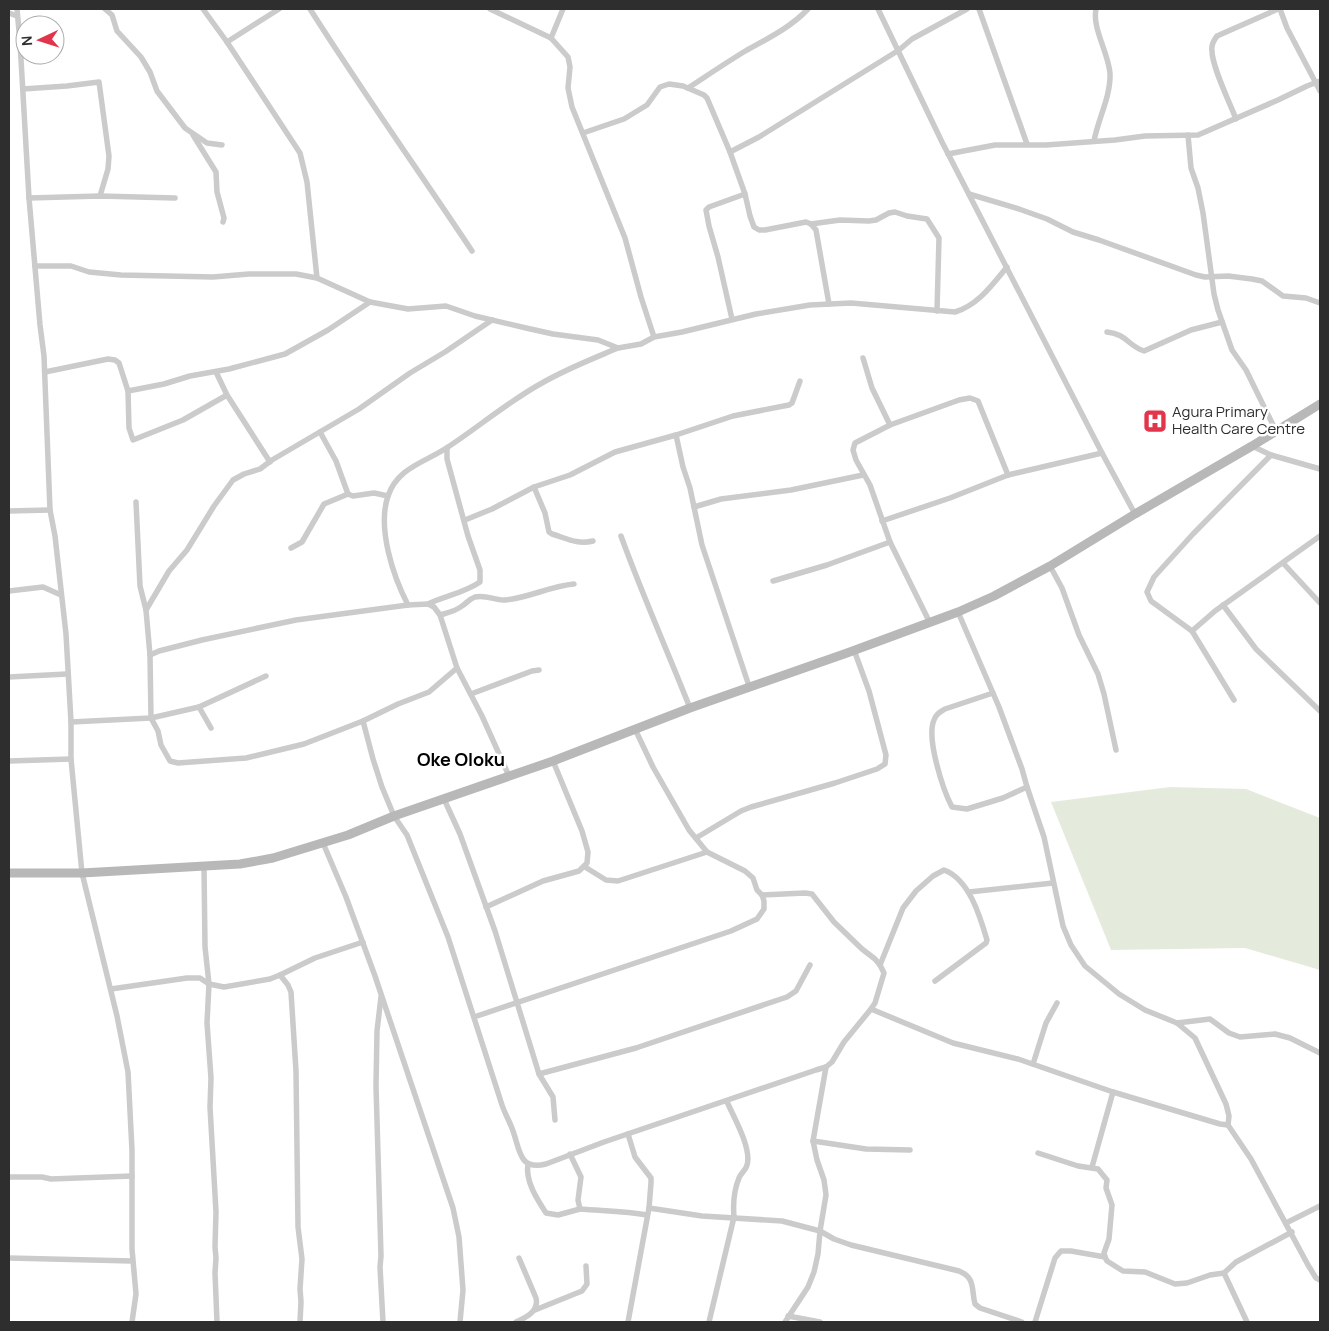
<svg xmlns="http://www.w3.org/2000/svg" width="1329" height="1331" font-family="Manrope,sans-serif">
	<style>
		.green { fill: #e5ebdc }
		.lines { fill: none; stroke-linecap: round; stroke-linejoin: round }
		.street { stroke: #cbcbcb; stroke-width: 5.5 }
		.secondary { stroke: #b8b8b8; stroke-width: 9 }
		.labels { text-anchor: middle; stroke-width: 5; stroke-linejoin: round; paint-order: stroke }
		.poi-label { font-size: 15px; fill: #2e2e2e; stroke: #fff; text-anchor: start }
		.quarter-label { font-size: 18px; font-weight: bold; fill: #000; stroke: #fff }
	</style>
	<rect width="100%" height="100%" fill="#fff"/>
	<polygon class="green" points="1170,787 1246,789 1320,818 1320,970 1245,948 1111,950 1051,802"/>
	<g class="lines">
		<g class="street">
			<polyline points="17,9 20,42 29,198 40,325 44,356 50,510 55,536 66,634 71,722 71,759 82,873 117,1016 128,1072 132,1150 132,1249 136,1294 132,1322"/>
			<polyline points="105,9 112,15 117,31 141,57 150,72 157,91 185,128 207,143 222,145"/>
			<polyline points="203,9 227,42 300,153 307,182 317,278"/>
			<path d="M310,9C362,91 418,170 472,251"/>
			<polyline points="490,9 551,38 568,57 570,67 568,88 572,107 625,238 641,297 654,337"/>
			<polyline points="878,9 942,142 1102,453 1135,514"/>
			<polyline points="979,9 1027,144"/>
			<polyline points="1280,9 1287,28 1320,91"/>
			<polyline points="9,13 17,16"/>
			<polyline points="551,38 563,9"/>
			<polyline points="227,42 279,9"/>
			<path d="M688,88C708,75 727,62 747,50C769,38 791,27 808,9"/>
			<polyline points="23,89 67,86 99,82 109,156 108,169 100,196"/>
			<path d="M1236,119C1230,103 1212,67 1212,51C1211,46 1214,40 1217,36L1278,9"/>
			<polyline points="583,133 624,119 647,105 660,87 669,84 683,86 704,95 707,98 730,152 759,137 899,50 912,39 967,9"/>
			<polyline points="193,135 216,172 217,192 224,218 223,222"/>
			<polyline points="1188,135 1191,168 1198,188 1203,213 1214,294 1218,310 1232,350 1246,370 1276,431"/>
			<path d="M1094,141C1098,119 1111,96 1110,73C1108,52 1092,28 1096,9"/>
			<polyline points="730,152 745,194 750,216 754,227 759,230 765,230 806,222 811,224 816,230 829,304"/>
			<polyline points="948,154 995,145 1046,145 1115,140 1145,136 1198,135 1278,100 1307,86 1320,81"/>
			<polyline points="969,194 1019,209 1047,219 1073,232 1099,240 1196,275 1205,277 1228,276 1252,279 1262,281 1283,296 1306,298 1320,303"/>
			<polyline points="29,198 100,196 175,198"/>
			<polyline points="811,224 840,220 869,221 876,220 889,213 895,212 907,216 927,219 939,238 937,311"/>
			<path d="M35,266H71L89,272L121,275L213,277L249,274H296L317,278L370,302L408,309L446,306L475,316L526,328L553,334L598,340L618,348L641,344L654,337L682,332L756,314L810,305L851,303L955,312C978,305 992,285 1007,267"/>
			<polyline points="732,319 718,257 709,226 706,210 709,207 745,194"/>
			<path d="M1107,332C1127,334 1128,346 1144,351L1191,330L1222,322"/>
			<polyline points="863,358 872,388 890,425"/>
			<polyline points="45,372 108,359 115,360 119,363 128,391 129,428 133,440 183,420 227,395"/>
			<polyline points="216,372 227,395 270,462"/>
			<polyline points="128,391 164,384 190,376 229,369 285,354 328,330 370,302"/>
			<polyline points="320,432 336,461 348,494 353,496 374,493 388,496"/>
			<polyline points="676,435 683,467 690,488 702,545 749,686"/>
			<polyline points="1252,446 1271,455 1320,469"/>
			<path d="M534,487L545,513L549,532L552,534C566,538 577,545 593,541"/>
			<path d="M136,502L140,586L146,610L150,655L151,718L158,731L161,745L170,761L178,763L246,758L304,744L363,721L373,759L382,787L394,816L407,835L448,937L502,1105C505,1114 510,1122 513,1131C520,1150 519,1171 546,1164L604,1142L816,1070L826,1067L832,1062L844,1042L871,1009L875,1003L884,973L880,965L875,959L862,949L834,922L812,894L805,893L762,895"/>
			<polyline points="694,507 721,499 791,490 863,475"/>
			<polyline points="9,511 50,510"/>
			<polyline points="465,520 492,509 534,487 570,475 615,452 676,435 733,416 789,405 792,403 800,381"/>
			<polyline points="882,521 950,498 1008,475 1102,453"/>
			<path d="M621,536C642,594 667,650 690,708"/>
			<polyline points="291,548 302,542 324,504 348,494"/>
			<polyline points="1283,563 1320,603"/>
			<polyline points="1050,566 1062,588 1079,635 1098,674 1104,694 1116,750"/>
			<polyline points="773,581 827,565 890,542"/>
			<polyline points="9,591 43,587 61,595"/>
			<path d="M428,604C445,596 464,593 480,582V570L468,536L447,459V448"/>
			<path d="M408,605C393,576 377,528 388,496C398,467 426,462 448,447C480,426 509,401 542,383C566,369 592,359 618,348"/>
			<polyline points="1223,605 1256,649 1320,711"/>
			<polyline points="146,610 169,571 187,550 214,506 233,480 244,474 260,469 272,460 359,409 410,373 445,352 492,320"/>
			<polyline points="958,612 999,707 1022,769 1027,787 1044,837 1063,926 1071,945 1085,966 1119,994 1145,1010 1177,1023 1195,1038 1226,1104 1229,1116 1228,1125 1251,1159 1308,1265 1316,1278 1320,1280"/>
			<path d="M440,615C447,613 456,611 462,606C467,603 469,599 475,597C486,594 495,601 505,600C529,598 550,586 574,584"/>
			<polyline points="929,621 890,542 870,485 856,460 853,450 855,443 890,425 959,400 970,398 978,401 1008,475"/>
			<polyline points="1192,631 1215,611 1320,536"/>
			<polyline points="150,655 159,651 202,640 296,620 408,605 428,604 434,607 440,615 457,668 482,716 509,776"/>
			<polyline points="9,677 67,674"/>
			<path d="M993,693L945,709C940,712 936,714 934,720C926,738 943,790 952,807L967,809L1003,798L1027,787"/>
			<polyline points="471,694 532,671 539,670"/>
			<polyline points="1234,700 1192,631 1151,601 1147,592 1154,577 1193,534 1271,455"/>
			<polyline points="199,707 211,728"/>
			<polyline points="363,721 398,704 429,692 457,668"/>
			<polyline points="71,722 151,718 199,707 266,676"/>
			<polyline points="9,761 71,759"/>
			<polyline points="444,799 460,834 495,931 539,1074 553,1097 555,1120"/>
			<polyline points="696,838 741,811 751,807 835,783 877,769 885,764 886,755 869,691 854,650"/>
			<polyline points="323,843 346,897 375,976 453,1208 459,1237 463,1290 460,1322"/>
			<polyline points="204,867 205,947 209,984 207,1023 211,1078 210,1107 216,1212 215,1247 216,1258 215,1273 217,1322"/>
			<polyline points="585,867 606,880 618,881 707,852"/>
			<polyline points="969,892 1053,883"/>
			<polyline points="486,907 543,881 579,871 587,863 588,852 582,831 553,761"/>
			<path d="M880,965L903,908L916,891L933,876L944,870C969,879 980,916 987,940L986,943L935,981"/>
			<polyline points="280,975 315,958 363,942"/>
			<polyline points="111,989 187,978 200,978 209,984 224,987 270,979 280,975 288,985 291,992 296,1071 298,1227 302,1259 300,1289 301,1302 300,1322"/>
			<polyline points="381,997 377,1031 376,1086 381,1256 380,1267 383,1322"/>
			<polyline points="871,1009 953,1043 1018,1059 1113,1092 1220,1124 1228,1125"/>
			<polyline points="474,1017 731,931 757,919 764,909 764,901 762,895 757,890 753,878 745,871 707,852 689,830 653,767 635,729"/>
			<polyline points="1177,1023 1210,1019 1229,1033 1240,1037 1275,1034 1290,1038 1320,1053"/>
			<polyline points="1033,1064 1046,1023 1057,1003"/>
			<polyline points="539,1074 636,1048 787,997 796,991 810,965"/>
			<polyline points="813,1141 866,1149 910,1150"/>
			<polyline points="1038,1153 1078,1166 1098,1169 1107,1180 1106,1188 1112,1205 1109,1239 1104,1253 1105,1257 1107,1261 1123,1271 1145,1272 1175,1284 1187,1283 1210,1275 1224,1273 1236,1262 1292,1232"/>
			<path d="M570,1154L581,1177L578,1200L580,1209C603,1211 625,1211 647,1215"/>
			<path d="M528,1164C525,1181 537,1199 546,1213L558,1215L580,1209"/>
			<polyline points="1092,1167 1113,1092"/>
			<polyline points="9,1177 42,1177 51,1179 132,1176"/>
			<path d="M649,1208L702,1216L782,1221L820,1231L834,1239L851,1245L959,1271C976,1278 971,1289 975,1304L980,1308L1022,1322"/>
			<polyline points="1286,1223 1320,1206"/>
			<polyline points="9,1258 132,1261"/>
			<polyline points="1224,1273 1247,1322"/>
			<polyline points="535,1310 582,1291 587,1284 586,1266"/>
			<polyline points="788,1316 820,1322"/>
			<path d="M516,1322C527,1317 539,1311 536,1298L519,1258"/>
			<polyline points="628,1322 649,1208 651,1183 651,1178 635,1157 628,1134"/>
			<path d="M709,1322L734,1217C733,1205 734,1190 739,1178C741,1173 746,1170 747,1165C752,1149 734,1117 727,1102"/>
			<polyline points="785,1322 808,1287 814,1272 818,1254 820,1231 826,1195 824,1180 817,1160 813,1141 826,1067"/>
			<polyline points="1035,1322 1055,1258 1061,1251 1071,1251 1105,1257"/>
		</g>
		<polyline class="secondary" points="9,873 82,873 240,864 273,858 348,835 394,816 553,761 690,708 847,653 958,612 994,596 1050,566 1135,514 1252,446 1320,404"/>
	</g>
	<defs>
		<g id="hospital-square" transform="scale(1.25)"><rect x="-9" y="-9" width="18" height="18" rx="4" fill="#e2344a" stroke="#fff"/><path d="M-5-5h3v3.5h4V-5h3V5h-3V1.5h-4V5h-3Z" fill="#fff"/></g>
	</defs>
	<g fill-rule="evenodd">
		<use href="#hospital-square" x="1155" y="421"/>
	</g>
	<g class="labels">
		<g class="poi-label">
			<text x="1172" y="417">Agura Primary<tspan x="1172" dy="17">Health Care Centre</tspan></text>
		</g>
		<g class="quarter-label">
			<text x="461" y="766">Oke Oloku</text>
		</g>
	</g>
	<rect width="1329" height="1331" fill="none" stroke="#2e2e2e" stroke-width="20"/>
	<g transform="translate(40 40) rotate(266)"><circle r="24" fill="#ffffff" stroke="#ababab"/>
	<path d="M0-4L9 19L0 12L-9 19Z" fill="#e2344a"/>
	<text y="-8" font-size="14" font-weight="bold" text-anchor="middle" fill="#2e2e2e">N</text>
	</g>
</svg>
